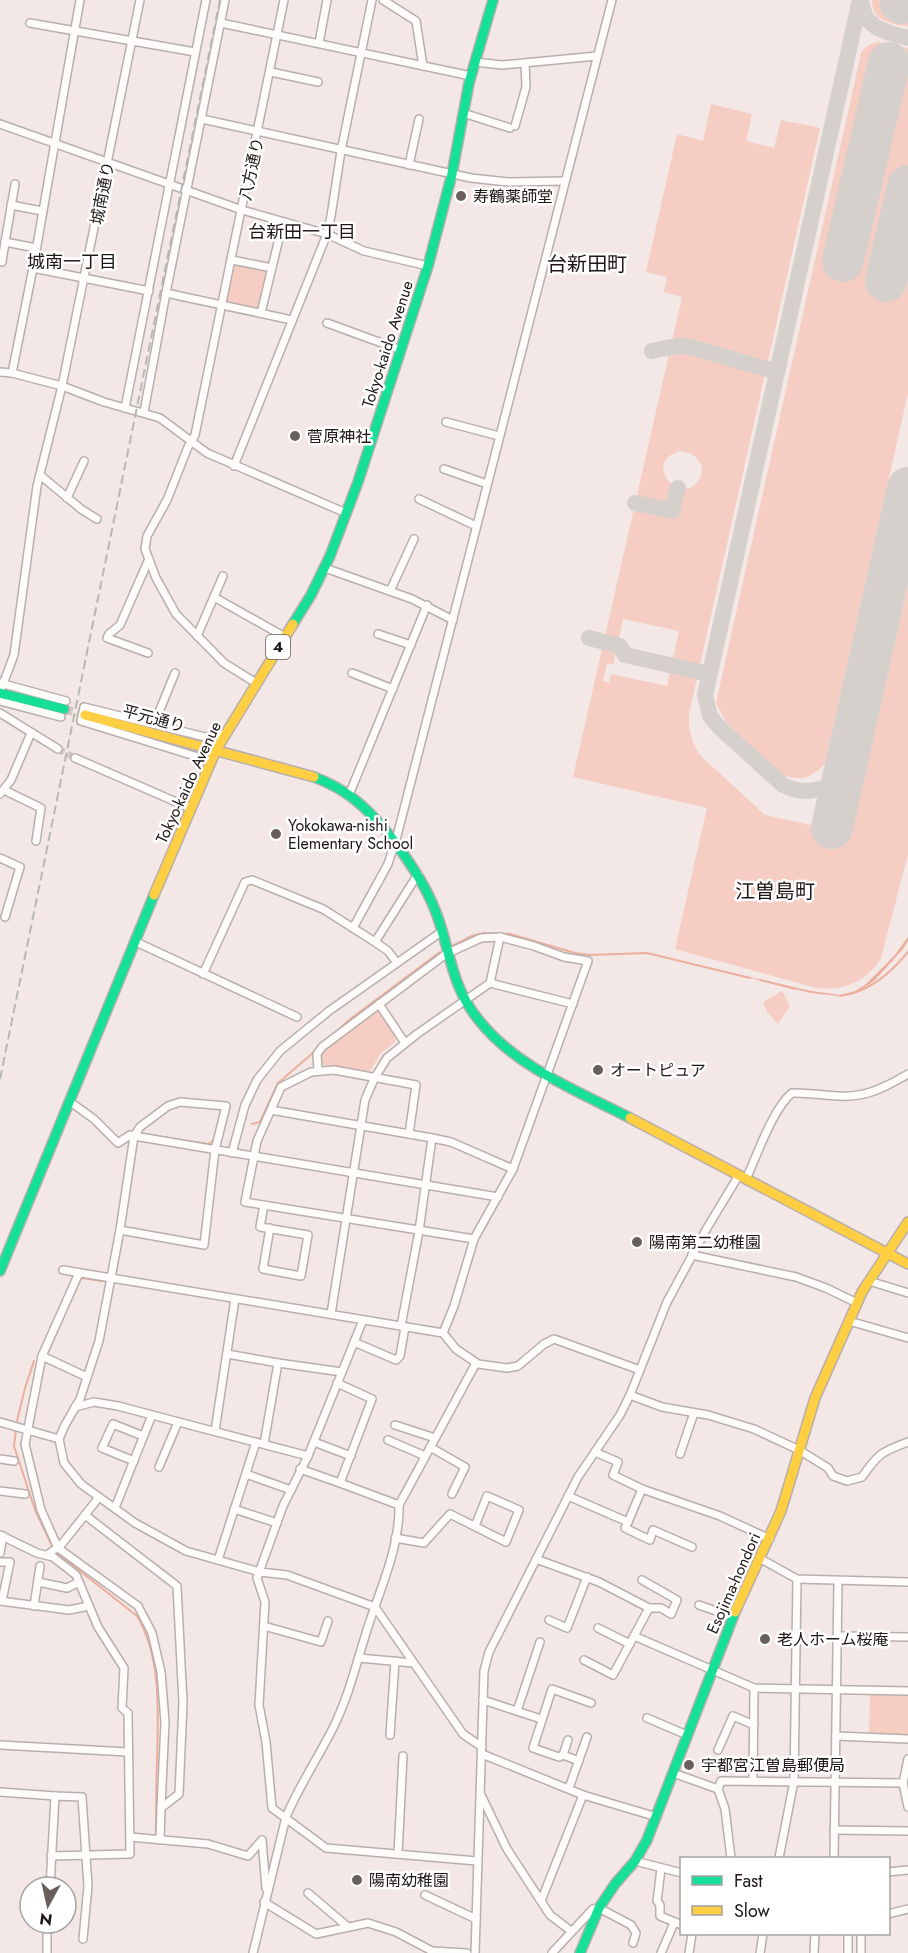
<svg xmlns="http://www.w3.org/2000/svg" width="908" height="1953" font-family="Jost,'Noto Sans JP',sans-serif">
	<style>
		.green { fill: #f5cdc2; fill-rule: evenodd }
		.water { fill: #ecae9d }
		.lines { fill: none; stroke-linecap: round; stroke-linejoin: round }
		.stream { stroke: #ecae9d; stroke-width: 2 }
		.taxiway { stroke: #d6d0cd; stroke-width: 16 }
		.runway { stroke: #d6d0cd; stroke-width: 42 }
		.street-tunnel { stroke: #d3c9c6; stroke-width: 7; stroke-dasharray: 7 3.5; stroke-linecap: butt }
		.secondary-tunnel { stroke: #d3c9c6; stroke-width: 9; stroke-dasharray: 9 4.5; stroke-linecap: butt }
		.street-casing { stroke: #b8afac; stroke-width: 10 }
		.fast-casing { stroke: #b8afac; stroke-width: 12 }
		.slow-casing { stroke: #b8afac; stroke-width: 12 }
		.street { stroke: #fdfcfb; stroke-width: 7 }
		.fast { stroke: #16e098; stroke-width: 9 }
		.slow { stroke: #ffcf43; stroke-width: 9 }
		.rail { stroke: #b9b7b5; stroke-width: 2; stroke-dasharray: 9 4.5; stroke-linecap: butt }
		.poi-dot { fill: #69605e; stroke: #fff; stroke-width: 2 }
		.labels { text-anchor: middle; stroke-width: 5; stroke-linejoin: round; paint-order: stroke }
		.shield { fill: #fff; stroke: #625d5b; stroke-width: 1.5 }
		.shield-label { font-size: 15px; font-weight: bold; fill: #1e1715 }
		.street-label { font-size: 16px; fill: #1e1715; stroke: #fff }
		.poi-label { font-size: 16px; fill: #1e1715; stroke: #fff; text-anchor: start }
		.neighbourhood-label { font-size: 18px; fill: #1e1715; stroke: #fff }
		.quarter-label { font-size: 20px; fill: #1e1715; stroke: #fff }
	</style>
	<rect width="100%" height="100%" fill="#f3e8e5"/>
	<g class="green">
		<path d="M872,0H908V27C891,23 872,22 872,0Z"/>
		<path d="M878,42L908,48V393L825,763C813,779 796,783 779,772L726,722L716,703L861,54C864,46 871,44 878,42Z"/>
		<path d="M711,104L752,114L746,141L774,148L781,120L820,128L689,714C688,730 692,744 702,757L765,815L852,834L908,585V854L881,958C867,982 842,991 816,988L675,949L707,808L573,777L682,297L664,292L667,277L646,272L677,134L703,141ZM680,451C695,452 708,465 699,480C680,508 641,462 680,451ZM623,619L679,631L667,686L611,674L609,683L603,681L607,663L613,665Z"/>
		<polygon points="235,264 269,272 260,309 227,302"/>
		<polygon points="782,991 790,1006 778,1024 768,1013 763,1002"/>
		<polygon points="375,1009 380,1011 396,1038 395,1042 381,1053 370,1071 360,1073 324,1065 320,1063 319,1053"/>
		<polygon points="870,1694 908,1695 908,1734 906,1735 869,1734"/>
	</g>
	<polygon class="water" points="908,937 908,941 903,949 874,981 859,991 839,996 811,993 706,967 811,991 840,995 855,991 865,985 894,956"/>
	<g class="lines">
		<g class="stream">
			<polyline points="450,947 472,936 484,933 510,934 575,953 590,955 647,953 750,978"/>
			<polyline points="760,980 796,989"/>
			<path d="M840,996C868,993 891,973 908,952"/>
			<polyline points="336,1032 349,1020 440,952"/>
			<polyline points="252,1124 260,1122 278,1083 314,1052"/>
			<polyline points="144,1134 208,1144 213,1141"/>
			<polyline points="128,1200 137,1141 140,1138"/>
			<polyline points="116,1272 120,1248"/>
			<polyline points="48,1352 80,1280 82,1278 102,1281"/>
			<polyline points="34,1361 25,1388 17,1421 14,1446 35,1510 53,1548"/>
			<path d="M56,1552L137,1616C162,1658 158,1713 157,1760C156,1788 156,1815 156,1843"/>
		</g>
		<g class="taxiway">
			<path d="M861,1C864,28 885,32 908,38"/>
			<polyline points="652,351 671,347 687,346 777,372"/>
			<polyline points="635,503 672,511 678,488"/>
			<polyline points="589,638 620,646 625,655 709,674"/>
			<path d="M842,780C822,790 804,796 783,785L719,727L710,716L705,695L860,0"/>
		</g>
		<g class="runway">
			<polyline points="901,3 902,0"/>
			<polyline points="843,261 889,63"/>
			<polyline points="886,281 908,186"/>
			<polyline points="832,828 908,488"/>
		</g>
		<polyline class="street-tunnel" points="58,749 75,758"/>
		<polyline class="secondary-tunnel" points="64,709 85,715"/>
		<g class="street-casing">
			<g id="street">
				<polyline points="383,0 416,21 423,66"/>
				<polyline points="30,23 195,52"/>
				<polyline points="221,23 471,76"/>
				<polyline points="319,43 327,0"/>
				<polyline points="475,62 502,65 597,56"/>
				<polyline points="271,72 318,82"/>
				<polyline points="463,113 510,128"/>
				<polyline points="202,119 471,178 508,182 565,181"/>
				<polyline points="0,124 242,210 327,234 364,251 428,266"/>
				<polyline points="515,126 526,87 525,63"/>
				<polyline points="409,165 419,119"/>
				<polyline points="11,205 42,211"/>
				<polyline points="5,242 15,184"/>
				<polyline points="232,260 272,268"/>
				<polyline points="2,262 5,242 36,248"/>
				<polyline points="33,268 149,291"/>
				<polyline points="166,293 292,320"/>
				<polyline points="261,313 283,222"/>
				<polyline points="327,323 401,350"/>
				<polyline points="0,372 12,373 62,386 104,402 160,418 207,453 346,513"/>
				<polyline points="12,373 33,268 80,0"/>
				<polyline points="125,408 206,0"/>
				<polyline points="144,412 166,293 225,0"/>
				<polyline points="446,422 499,436"/>
				<polyline points="234,466 327,234 331,216 341,151 372,0"/>
				<polyline points="444,469 487,484"/>
				<polyline points="40,475 81,509 97,519"/>
				<polyline points="67,498 84,461"/>
				<polyline points="419,499 476,526"/>
				<polyline points="325,568 412,599 453,620"/>
				<polyline points="390,591 414,539"/>
				<polyline points="214,597 285,637"/>
				<polyline points="378,634 411,645"/>
				<polyline points="197,636 223,576"/>
				<polyline points="148,653 107,638 109,634 120,625 149,559"/>
				<polyline points="352,673 393,689"/>
				<polyline points="0,683 66,701"/>
				<polyline points="256,683 224,663 176,614 156,578 145,549 147,536 167,500 188,447 195,435 284,0"/>
				<polyline points="0,692 14,655 37,486 62,386 140,0"/>
				<polyline points="0,701 61,717"/>
				<polyline points="0,713 58,749"/>
				<polyline points="154,724 175,673"/>
				<polyline points="75,758 190,808"/>
				<polyline points="211,761 81,721 84,707 205,737 225,734"/>
				<polyline points="4,790 41,808 36,841"/>
				<polyline points="0,794 11,780 31,733"/>
				<polyline points="349,795 427,605"/>
				<polyline points="0,858 20,867 5,917"/>
				<polyline points="353,928 388,864 397,836 612,0"/>
				<polyline points="134,941 297,1017"/>
				<polyline points="375,942 388,951 397,963"/>
				<polyline points="203,974 245,882 252,880 323,909 375,942 418,874"/>
				<polyline points="490,983 500,937"/>
				<polyline points="379,1004 405,1043"/>
				<polyline points="318,1071 317,1054 322,1047 446,954 481,938 500,937 534,946 564,957 588,961 513,1169 474,1239 454,1306 443,1333"/>
				<polyline points="271,1110 432,1138 419,1231 401,1326"/>
				<polyline points="409,1134 416,1085 334,1070 311,1072 281,1087 257,1141 245,1202 474,1239"/>
				<polyline points="432,1138 451,1142 513,1169"/>
				<polyline points="232,1153 245,1105 257,1080 280,1051 329,1011 441,932"/>
				<path d="M746,1179C757,1156 773,1108 792,1093C816,1092 841,1100 864,1094C880,1090 894,1082 908,1074"/>
				<polyline points="264,1205 260,1227 308,1235 301,1276 263,1269 270,1228"/>
				<polyline points="120,1230 204,1245 215,1150 226,1106 180,1102 168,1106 140,1127 134,1136 498,1197"/>
				<polyline points="692,1255 796,1277 826,1288 857,1303"/>
				<polyline points="63,1270 443,1333 456,1349 478,1364 507,1368 518,1366 544,1344 554,1339 640,1370"/>
				<polyline points="869,1281 908,1293"/>
				<polyline points="331,1314 365,1100 374,1079 387,1058 417,1034 490,983 573,1004"/>
				<polyline points="363,1320 308,1456 283,1506 257,1578 265,1602 259,1705 266,1742 272,1808 326,1848 477,1861"/>
				<polyline points="849,1321 908,1338"/>
				<polyline points="354,1342 396,1360 400,1356 405,1327"/>
				<polyline points="227,1354 278,1363 264,1444"/>
				<polyline points="42,1356 79,1273"/>
				<polyline points="278,1363 342,1372"/>
				<polyline points="87,1377 42,1356 25,1444 41,1510 58,1548 138,1606 152,1633 161,1672 165,1722 161,1808"/>
				<path d="M630,1395L662,1407L708,1415L754,1429L799,1450L828,1468L833,1476L847,1481L862,1477C878,1454 881,1452 908,1442"/>
				<polyline points="75,1407 94,1402 118,1406 308,1456"/>
				<polyline points="0,1422 59,1439 64,1463 81,1484 135,1523 186,1551 260,1572 287,1575 375,1607 463,1734 482,1747"/>
				<polyline points="395,1425 435,1438"/>
				<polyline points="215,1431 235,1299"/>
				<polyline points="59,1439 65,1425 80,1399 99,1341 120,1230 134,1136 130,1135 118,1143 94,1119 69,1101"/>
				<polyline points="388,1440 425,1456"/>
				<polyline points="314,1442 351,1456"/>
				<polyline points="430,1447 465,1467 452,1494"/>
				<polyline points="595,1452 618,1462 613,1475 642,1489"/>
				<polyline points="680,1454 694,1413"/>
				<polyline points="0,1459 14,1461"/>
				<polyline points="134,1461 102,1448 113,1424 143,1436"/>
				<polyline points="159,1467 178,1422"/>
				<polyline points="300,1469 340,1483 372,1399 337,1383"/>
				<polyline points="246,1474 291,1490"/>
				<polyline points="340,1483 399,1505"/>
				<polyline points="0,1491 25,1494"/>
				<polyline points="568,1496 628,1522 642,1489 720,1516 770,1539"/>
				<polyline points="115,1508 152,1415"/>
				<polyline points="234,1509 277,1523"/>
				<polyline points="85,1515 99,1497"/>
				<polyline points="628,1522 625,1528 650,1540 653,1530 692,1547"/>
				<polyline points="0,1535 37,1553 53,1557 76,1575 98,1627 124,1668 122,1708 128,1713 130,1854 51,1856"/>
				<polyline points="395,1538 424,1543 450,1514 506,1542 519,1510 487,1496 475,1526"/>
				<polyline points="0,1553 3,1536"/>
				<polyline points="47,1555 61,1545 85,1515 177,1586 183,1703 179,1794 161,1808 160,1840"/>
				<polyline points="536,1559 599,1582 649,1608 634,1636 754,1688 908,1691"/>
				<polyline points="761,1559 797,1579 908,1582"/>
				<polyline points="218,1560 256,1442"/>
				<polyline points="0,1562 10,1562 2,1601"/>
				<polyline points="642,1580 677,1600 671,1614 661,1608 649,1608"/>
				<polyline points="38,1582 67,1588 79,1582"/>
				<polyline points="0,1601 69,1610 89,1606"/>
				<polyline points="699,1605 733,1617"/>
				<polyline points="34,1606 40,1566"/>
				<polyline points="549,1620 567,1628 587,1577"/>
				<polyline points="264,1626 321,1642 328,1621"/>
				<polyline points="598,1628 630,1644"/>
				<polyline points="838,1636 908,1637"/>
				<polyline points="359,1658 413,1663"/>
				<polyline points="584,1660 613,1675 634,1636"/>
				<polyline points="483,1700 541,1719"/>
				<polyline points="517,1711 540,1642"/>
				<polyline points="647,1718 687,1735"/>
				<polyline points="390,1735 395,1661"/>
				<polyline points="836,1736 908,1739"/>
				<polyline points="0,1745 128,1752"/>
				<polyline points="718,1750 733,1716 754,1725"/>
				<polyline points="482,1754 583,1795 657,1817"/>
				<polyline points="563,1755 568,1740"/>
				<polyline points="908,1759 903,1783 908,1807"/>
				<polyline points="579,1761 563,1755 559,1757 533,1748 552,1689 591,1703"/>
				<polyline points="673,1773 718,1789"/>
				<polyline points="753,1781 754,1688"/>
				<polyline points="569,1788 587,1737"/>
				<polyline points="0,1792 55,1796 50,1887"/>
				<polyline points="481,1795 507,1849 550,1915 571,1931"/>
				<polyline points="55,1796 82,1797 88,1886 83,1939"/>
				<polyline points="834,1830 908,1831"/>
				<polyline points="130,1837 208,1844 248,1856 262,1840 266,1888"/>
				<polyline points="398,1854 403,1756"/>
				<polyline points="731,1858 725,1809 718,1789 721,1781 903,1783"/>
				<polyline points="779,1858 794,1781 797,1579"/>
				<polyline points="834,1858 838,1581"/>
				<polyline points="635,1861 682,1873"/>
				<polyline points="661,1869 657,1901 660,1905 660,1916 682,1925"/>
				<polyline points="888,1872 908,1870"/>
				<polyline points="308,1893 348,1927"/>
				<polyline points="425,1895 476,1919"/>
				<polyline points="541,1901 583,1795"/>
				<polyline points="264,1902 316,1934 368,1923 396,1932 432,1951 467,1953"/>
				<polyline points="888,1914 908,1909"/>
				<polyline points="47,1953 47,1923"/>
				<path d="M253,1953L286,1817C299,1786 318,1758 333,1728C348,1698 356,1665 366,1633C379,1591 400,1549 399,1505L476,1363"/>
				<polyline points="475,1953 484,1671 489,1652 578,1477 620,1415 630,1395 667,1302 707,1228 739,1175"/>
				<polyline points="552,1953 593,1909 599,1908 631,1925 636,1933 633,1943"/>
				<polyline points="661,1953 674,1923"/>
				<polyline points="689,1953 692,1934"/>
				<polyline points="760,1953 763,1934"/>
				<polyline points="814,1953 815,1934"/>
				<polyline points="848,1953 848,1934"/>
				<polyline points="861,1953 861,1934"/>
			</g>
		</g>
		<g class="fast-casing">
			<g id="fast">
				<polyline points="293,624 311,595 330,556 358,482 428,266 452,174 469,83 493,0"/>
				<polyline points="0,693 64,709"/>
				<path d="M314,777C327,782 339,788 350,796C383,820 425,879 438,918C451,955 452,987 478,1019C515,1067 578,1091 630,1118"/>
				<polyline points="0,1271 154,895"/>
				<polyline points="580,1953 599,1908 615,1884 635,1861 647,1840 735,1612"/>
			</g>
		</g>
		<g class="slow-casing">
			<g id="slow">
				<polyline points="85,715 314,777"/>
				<polyline points="154,895 216,750 293,624"/>
				<polyline points="630,1118 908,1264"/>
				<polyline points="735,1612 781,1511 815,1398 862,1292 908,1222"/>
			</g>
		</g>
		<use href="#street" class="street"/>
		<use href="#fast" class="fast"/>
		<use href="#slow" class="slow"/>
		<polyline class="rail" points="0,1079 220,0"/>
	</g>
	<g class="poi-dot">
		<circle cx="461" cy="196" r="6"/>
		<circle cx="295" cy="436" r="6"/>
		<circle cx="276" cy="834" r="6"/>
		<circle cx="598" cy="1070" r="6"/>
		<circle cx="637" cy="1242" r="6"/>
		<circle cx="765" cy="1639" r="6"/>
		<circle cx="689" cy="1765" r="6"/>
		<circle cx="357" cy="1880" r="6"/>
	</g>
	<g class="labels">
		<rect class="shield" x="266" y="635" width="24" height="24" rx="4.5"/>
		<g class="shield-label">
			<text x="278" y="652">4</text>
		</g>
		<g class="street-label">
			<text transform="translate(251 169) rotate(-78)" y="6">八方通り</text>
			<text transform="translate(102 193) rotate(-79)" y="6">城南通り</text>
			<text transform="translate(387 344) rotate(-72)" y="6">Tokyo-kaido Avenue</text>
			<text transform="translate(154 718) rotate(15)" y="6">平元通り</text>
			<text transform="translate(188 782) rotate(-65)" y="6">Tokyo-kaido Avenue</text>
			<text transform="translate(733 1583) rotate(-66)" y="6">Esojima-hondori</text>
		</g>
		<g class="poi-label">
			<text x="473" y="202">寿鶴薬師堂</text>
			<text x="307" y="442">菅原神社</text>
			<text x="288" y="831">Yokokawa-nishi<tspan x="288" dy="18">Elementary School</tspan></text>
			<text x="610" y="1076">オートピュア</text>
			<text x="649" y="1248">陽南第二幼稚園</text>
			<text x="777" y="1645">老人ホーム桜庵</text>
			<text x="701" y="1771">宇都宮江曽島郵便局</text>
			<text x="369" y="1886">陽南幼稚園</text>
		</g>
		<g class="neighbourhood-label">
			<text x="302" y="238">台新田一丁目</text>
			<text x="72" y="268">城南一丁目</text>
		</g>
		<g class="quarter-label">
			<text x="587" y="271">台新田町</text>
			<text x="775" y="898">江曽島町</text>
		</g>
	</g>
	<rect x="680" y="1857" width="210" height="78" fill="#ffffff" stroke="#a5a2a1" stroke-width="1.5"/>
	<rect x="692" y="1876" width="30" height="9" fill="#16e098" stroke="#a5a2a1" stroke-width="1.5"/>
	<text x="734" y="1887" font-size="18" fill="#1e1715">Fast</text>
	<rect x="692" y="1906" width="30" height="9" fill="#ffcf43" stroke="#a5a2a1" stroke-width="1.5"/>
	<text x="734" y="1917" font-size="18" fill="#1e1715">Slow</text>
	<g transform="translate(48 1905) rotate(188)"><circle r="28" fill="#ffffff" stroke="#a5a2a1" stroke-width="1.5"/>
	<path d="M0-4.5L10 22L0 15L-10 22Z" fill="#69605e"/>
	<text y="-9" font-size="16" font-weight="bold" text-anchor="middle" fill="#1e1715">N</text>
	</g>
</svg>
